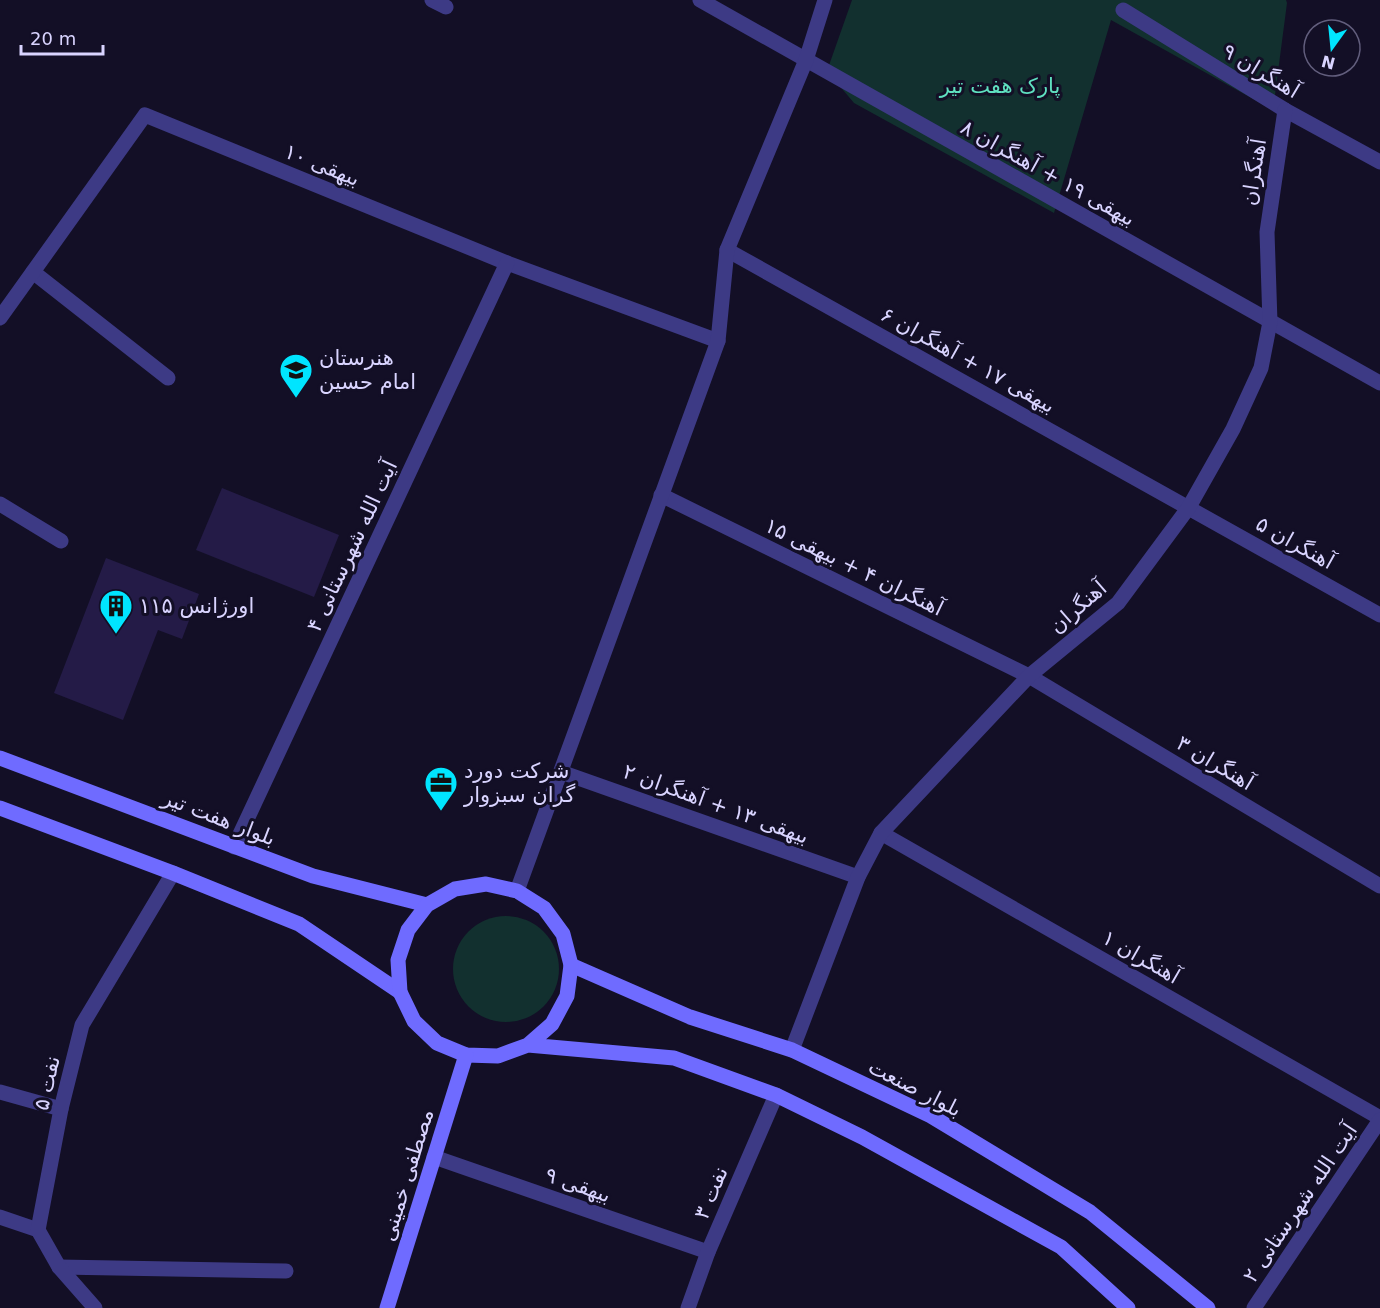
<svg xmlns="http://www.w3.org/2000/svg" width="1380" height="1308" font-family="'DejaVu Sans',Vazirmatn,sans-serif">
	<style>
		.green { fill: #12302f }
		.building { fill: #241b47 }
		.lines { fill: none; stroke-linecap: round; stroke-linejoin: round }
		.minor { stroke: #3d3a85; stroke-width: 15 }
		.secondary { stroke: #6f6bff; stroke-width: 15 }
		.labels { text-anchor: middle; stroke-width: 6; stroke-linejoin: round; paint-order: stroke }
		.street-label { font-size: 21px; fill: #d9d4ff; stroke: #130f26 }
		.park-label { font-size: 21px; fill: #5fe0c0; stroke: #130f26 }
		.poi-label { font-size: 21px; fill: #d9d4ff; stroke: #130f26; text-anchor: start }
	</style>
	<rect width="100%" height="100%" fill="#130f26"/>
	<g class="green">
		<polygon points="852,0 1286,0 1287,3 1273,110 1111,20 1054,213 854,103 827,71"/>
		<circle cx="506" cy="969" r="53"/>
	</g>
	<g class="building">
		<polygon points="222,488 339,535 314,597 196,550"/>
		<polygon points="106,558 199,594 182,639 158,630 123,720 54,693"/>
	</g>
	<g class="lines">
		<g class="minor">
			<polyline points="432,0 446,7"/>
			<polyline points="700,0 1380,383"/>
			<polyline points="1123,10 1285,110 1380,162"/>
			<polyline points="727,250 1380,615"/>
			<polyline points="33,272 168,378"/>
			<polyline points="0,318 145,115 507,263 718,341"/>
			<polyline points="661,495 1029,676 1380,886"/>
			<polyline points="0,504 61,541"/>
			<polyline points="561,772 858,877"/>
			<polyline points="881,833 1380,1118"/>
			<polyline points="234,847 507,263"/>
			<polyline points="517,891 718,341 727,250 806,60 825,0"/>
			<polyline points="792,1050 858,877 881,833 1029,676 1118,603 1189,507 1233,429 1261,368 1270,322 1267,232 1285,110"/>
			<polyline points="0,1092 61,1109"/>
			<polyline points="434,1157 708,1252"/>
			<polyline points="0,1217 38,1230"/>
			<polyline points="59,1267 286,1271"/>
			<polyline points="95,1308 59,1267 38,1230 61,1109 82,1025 173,873"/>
			<polyline points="688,1308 708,1252 776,1095"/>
			<polyline points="1254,1308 1380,1120"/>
		</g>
		<g class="secondary">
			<polyline points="0,758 313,876 427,905"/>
			<polyline points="0,808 173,873 299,924 400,992"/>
			<polyline points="571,965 690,1017 792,1050 931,1116 1090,1212 1208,1308"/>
			<polyline points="528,1045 552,1024 567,996 571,965 563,934 544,908 517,891 486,884 455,889 427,905 408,930 398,960 400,992 414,1021 437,1043 466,1055 498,1056 528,1045 674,1058 776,1095 862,1137 1061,1247 1128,1308"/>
			<polyline points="387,1308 466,1055"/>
		</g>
	</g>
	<defs>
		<g id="school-pin" transform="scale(1.725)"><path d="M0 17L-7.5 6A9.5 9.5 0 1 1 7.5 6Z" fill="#00e5ff" stroke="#130f26"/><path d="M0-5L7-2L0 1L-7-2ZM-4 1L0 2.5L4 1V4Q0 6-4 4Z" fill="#111"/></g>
		<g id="building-pin" transform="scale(1.725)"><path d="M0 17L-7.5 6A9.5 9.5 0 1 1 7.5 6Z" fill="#00e5ff" stroke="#130f26"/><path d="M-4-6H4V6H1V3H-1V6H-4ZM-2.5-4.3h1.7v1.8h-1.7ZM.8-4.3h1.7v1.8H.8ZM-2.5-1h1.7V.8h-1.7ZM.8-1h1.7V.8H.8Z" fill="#111"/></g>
		<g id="office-pin" transform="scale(1.725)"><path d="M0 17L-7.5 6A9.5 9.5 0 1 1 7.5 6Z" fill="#00e5ff" stroke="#130f26"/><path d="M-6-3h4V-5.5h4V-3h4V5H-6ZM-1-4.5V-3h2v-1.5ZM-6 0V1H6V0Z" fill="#111"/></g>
	</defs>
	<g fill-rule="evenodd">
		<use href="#school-pin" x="296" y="370"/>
		<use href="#building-pin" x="116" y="606"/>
		<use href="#office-pin" x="441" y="783"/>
	</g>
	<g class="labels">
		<g class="street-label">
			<text transform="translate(1261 71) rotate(31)" y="7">آهنگران ۹</text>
			<text transform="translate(322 165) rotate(22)" y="7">بیهقی ۱۰</text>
			<text transform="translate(1254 172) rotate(-81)" y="7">آهنگران</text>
			<text transform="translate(1048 173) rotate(29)" y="7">بیهقی ۱۹ + آهنگران ۸</text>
			<text transform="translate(968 360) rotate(29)" y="7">بیهقی ۱۷ + آهنگران ۶</text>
			<text transform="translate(1295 543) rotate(29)" y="7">آهنگران ۵</text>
			<text transform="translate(352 546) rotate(-65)" y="7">آیت الله شهرستانی ۴</text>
			<text transform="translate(854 567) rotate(26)" y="7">آهنگران ۴ + بیهقی ۱۵</text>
			<text transform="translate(1078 607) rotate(-41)" y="7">آهنگران</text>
			<text transform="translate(1215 763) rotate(31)" y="7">آهنگران ۳</text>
			<text transform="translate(716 804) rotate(20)" y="7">بیهقی ۱۳ + آهنگران ۲</text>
			<text transform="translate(219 818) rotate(21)" y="7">بلوار هفت تیر</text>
			<text transform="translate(1141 957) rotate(30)" y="7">آهنگران ۱</text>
			<text transform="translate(47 1083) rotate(-77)" y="7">نفت ۵</text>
			<text transform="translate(915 1088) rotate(27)" y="7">بلوار صنعت</text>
			<text transform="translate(407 1175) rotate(-73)" y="7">مصطفی خمینی</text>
			<text transform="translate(578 1185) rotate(19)" y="7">بیهقی ۹</text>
			<text transform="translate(711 1193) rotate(-67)" y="7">نفت ۳</text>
			<text transform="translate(1300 1203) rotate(-56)" y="7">آیت الله شهرستانی ۲</text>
		</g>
		<g class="park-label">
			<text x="1000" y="93">پارک هفت تیر</text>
		</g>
		<g class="poi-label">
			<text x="319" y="365">هنرستان<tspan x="319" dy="24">امام حسین</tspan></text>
			<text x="139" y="613">اورژانس ۱۱۵</text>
			<text x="464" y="778">شرکت دورد<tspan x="464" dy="24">گران سبزوار</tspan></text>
		</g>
	</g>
	<g transform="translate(1332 48) rotate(195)"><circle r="28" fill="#130f26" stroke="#625e7d" stroke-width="1.5"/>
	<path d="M0-4.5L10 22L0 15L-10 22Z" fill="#00e5ff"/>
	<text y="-9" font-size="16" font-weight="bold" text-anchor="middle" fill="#d9d4ff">N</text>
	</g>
	<path d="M21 45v9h82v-9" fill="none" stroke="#d9d4ff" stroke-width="3"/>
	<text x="30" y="45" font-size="18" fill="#d9d4ff" stroke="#130f26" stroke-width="4.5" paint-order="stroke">20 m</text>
</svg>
